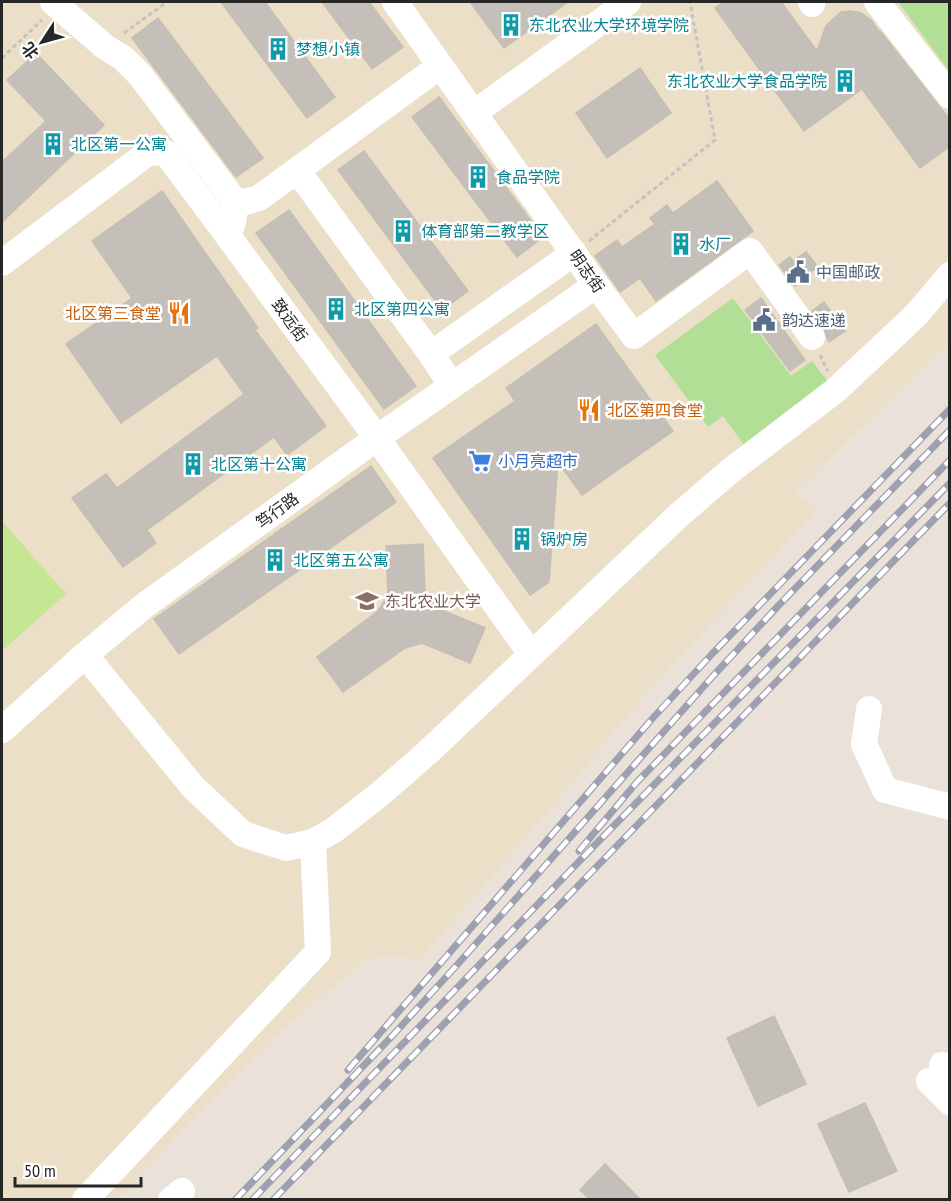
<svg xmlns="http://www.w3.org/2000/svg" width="951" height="1201" font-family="'PT Sans Narrow','Noto Sans SC',sans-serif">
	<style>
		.education { fill: #ebdfc8 }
		.green { fill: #b1df96 }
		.pitch { fill: #c5e692 }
		.building { fill: #c5bfb9; stroke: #c4beb3; stroke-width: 1.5 }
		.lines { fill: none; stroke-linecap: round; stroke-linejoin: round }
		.path { stroke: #c3c3c3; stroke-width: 3; stroke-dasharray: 4.5 3; stroke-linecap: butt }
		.minor { stroke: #fff; stroke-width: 26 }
		.rail-casing { stroke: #9ca0b1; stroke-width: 7 }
		.rail { stroke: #fff; stroke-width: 4.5; stroke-dasharray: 14; stroke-linecap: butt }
		.labels { text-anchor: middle; stroke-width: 5; stroke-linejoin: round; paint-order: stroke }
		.culture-label { font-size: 16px; fill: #0d838f; stroke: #fff; text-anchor: start }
		.street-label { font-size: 16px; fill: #272727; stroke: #fff }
		.service-label { font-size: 16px; fill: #4e5e75; stroke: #fff; text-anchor: start }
		.food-label { font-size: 16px; fill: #c56008; stroke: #fff; text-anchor: end }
		.shop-label { font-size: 16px; fill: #366cbe; stroke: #fff; text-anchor: start }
		.education-label { font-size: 16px; fill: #785e54; stroke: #fff; text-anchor: start }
	</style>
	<rect width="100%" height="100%" fill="#eae2d9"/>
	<polygon class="education" points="2,2 949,2 949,344 795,491 817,510 647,692 559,798 420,959 390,956 364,961 272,1038 116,1199 2,1200"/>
	<g class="green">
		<polygon points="898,2 949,2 949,71"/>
		<polygon points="733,298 791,376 812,361 829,383 744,445 723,416 708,427 655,355"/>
	</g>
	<polygon class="pitch" points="2,521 66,594 2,651"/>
	<g class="building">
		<polygon points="221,2 265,2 335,97 307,118"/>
		<polygon points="322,2 369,2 403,47 372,69"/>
		<polygon points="470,2 568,2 504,48"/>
		<polygon points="724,2 781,2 817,51 826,26 833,19 841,12 851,11 861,13 871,20 878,30 881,32 950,120 950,146 920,168 862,89 804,131 715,8"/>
		<polygon points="158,18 263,158 236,177 132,38"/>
		<polygon points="36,53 104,125 2,222 2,162 46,121 7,80"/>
		<polygon points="640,68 671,113 607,158 576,113"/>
		<polygon points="439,97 543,237 517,257 412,117"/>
		<polygon points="364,151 468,291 442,310 338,170"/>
		<polygon points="717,181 753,231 656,301 640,278 620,292 595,256 617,240 622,247 655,224 650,218 667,205 673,213"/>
		<polygon points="162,191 258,328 255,330 326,426 287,455 274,437 147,530 156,543 123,567 72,498 106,474 117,488 244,394 217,356 121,423 66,344 132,298 92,241"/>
		<polygon points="289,210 416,386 384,409 256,233"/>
		<polygon points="806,252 818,267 805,276 806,278 795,286 779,265 790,257 793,261"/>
		<polygon points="761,298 805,360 790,371 745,310"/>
		<polygon points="824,302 845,331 829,342 827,338 824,328 812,311"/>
		<polygon points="596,324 673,431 582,495 558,462 549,582 530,595 433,458 515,401 506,388"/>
		<polygon points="371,466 396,502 179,654 154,619"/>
		<polygon points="423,544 425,591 437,608 485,628 470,663 422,643 405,648 343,692 317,657 378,611 388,595 386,546"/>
		<polygon points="774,1016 806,1084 758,1106 727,1038"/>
		<polygon points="865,1103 897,1171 849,1192 818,1124"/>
		<polygon points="605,1164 641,1200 590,1200 580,1190"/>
	</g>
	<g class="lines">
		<g class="path">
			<polyline points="124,33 167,2"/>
			<polyline points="2,58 42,20"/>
			<polyline points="589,241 715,140 690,2"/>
			<polyline points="820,355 828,371"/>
		</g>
		<g class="minor">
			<path d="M53,2L105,47L123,58L140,75L234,200C236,214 233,223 228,236L377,438L531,654"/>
			<polyline points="395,2 596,285 634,336 750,251 812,337"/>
			<polyline points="811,2 812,4"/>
			<polyline points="877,2 950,96"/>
			<polyline points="474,113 628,2"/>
			<polyline points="297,170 431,354 452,386"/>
			<polyline points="234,200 245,202 259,198 440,66"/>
			<polyline points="2,263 149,152 166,153 228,236"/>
			<polyline points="431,354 574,253"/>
			<polyline points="85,655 193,787 243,834 286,848 313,842 334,830 380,794 427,753 678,516 730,471 836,390 916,315 950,275"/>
			<polyline points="869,709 864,744 885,790 950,807"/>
			<polyline points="2,730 85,655 145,605 377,438 596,285"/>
			<polyline points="942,1065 950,1072"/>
			<polyline points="929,1081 950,1102"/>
			<polyline points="85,1200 318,952 313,842"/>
			<polyline points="171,1200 182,1191"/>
		</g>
		<g class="rail-casing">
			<g id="rail">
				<polyline points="579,851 637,782 950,460"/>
				<polyline points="348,1070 652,719 712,654 950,409"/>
				<polyline points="235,1200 393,1035 457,965 713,676 779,605 950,430"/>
				<polyline points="252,1200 595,845 950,483"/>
				<polyline points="273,1200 950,503"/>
			</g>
		</g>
		<use href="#rail" class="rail"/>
	</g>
	<defs>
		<g id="building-bare" transform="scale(1.8)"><path d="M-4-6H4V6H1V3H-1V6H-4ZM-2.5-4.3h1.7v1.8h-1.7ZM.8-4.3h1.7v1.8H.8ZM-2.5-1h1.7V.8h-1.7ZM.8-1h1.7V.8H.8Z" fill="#0f9aa8" stroke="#fff" stroke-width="2.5" paint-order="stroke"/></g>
		<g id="civic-bare" transform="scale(1.8)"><path d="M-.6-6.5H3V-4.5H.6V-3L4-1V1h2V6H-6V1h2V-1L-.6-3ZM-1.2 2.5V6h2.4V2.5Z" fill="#5c6f8a" stroke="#fff" stroke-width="2.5" paint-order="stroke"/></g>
		<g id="restaurant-bare" transform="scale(1.8)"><path d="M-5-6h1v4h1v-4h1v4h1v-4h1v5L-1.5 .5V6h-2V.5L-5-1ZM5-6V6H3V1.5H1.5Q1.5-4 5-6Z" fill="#e8710a" stroke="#fff" stroke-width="2.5" paint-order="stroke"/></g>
		<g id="supermarket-bare" transform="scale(1.8)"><path d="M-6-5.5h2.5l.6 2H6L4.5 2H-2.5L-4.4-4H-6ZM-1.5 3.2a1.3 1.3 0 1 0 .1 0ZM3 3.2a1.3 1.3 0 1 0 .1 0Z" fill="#3f7fe0" stroke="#fff" stroke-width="2.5" paint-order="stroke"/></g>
		<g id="university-bare" transform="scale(1.8)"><path d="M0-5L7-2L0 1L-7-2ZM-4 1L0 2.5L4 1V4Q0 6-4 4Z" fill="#8d6e63" stroke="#fff" stroke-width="2.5" paint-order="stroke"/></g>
	</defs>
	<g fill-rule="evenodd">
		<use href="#building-bare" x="511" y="25"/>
		<use href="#building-bare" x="278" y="49"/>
		<use href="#building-bare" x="845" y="81"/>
		<use href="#building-bare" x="53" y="144"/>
		<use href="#building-bare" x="478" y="177"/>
		<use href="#building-bare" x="403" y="231"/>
		<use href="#building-bare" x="681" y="244"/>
		<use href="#civic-bare" x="798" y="272"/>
		<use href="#building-bare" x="336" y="309"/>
		<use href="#restaurant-bare" x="179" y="313"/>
		<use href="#civic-bare" x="764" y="320"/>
		<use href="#restaurant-bare" x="589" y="410"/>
		<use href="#supermarket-bare" x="480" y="461"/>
		<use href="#building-bare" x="193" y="464"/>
		<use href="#building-bare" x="522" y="539"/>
		<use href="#building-bare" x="275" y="560"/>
		<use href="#university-bare" x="367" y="601"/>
	</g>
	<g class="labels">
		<g class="culture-label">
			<text x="529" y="31">东北农业大学环境学院</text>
			<text x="296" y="55">梦想小镇</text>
			<text x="827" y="87" text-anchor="end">东北农业大学食品学院</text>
			<text x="71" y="150">北区第一公寓</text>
			<text x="496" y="183">食品学院</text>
			<text x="421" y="237">体育部第二教学区</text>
			<text x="699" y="250">水厂</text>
			<text x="354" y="315">北区第四公寓</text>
			<text x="211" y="470">北区第十公寓</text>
			<text x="540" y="545">锅炉房</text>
			<text x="293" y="566">北区第五公寓</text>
		</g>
		<g class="street-label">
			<text transform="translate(587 271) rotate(55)" y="6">明志街</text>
			<text transform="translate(290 320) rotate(54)" y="6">致远街</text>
			<text transform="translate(277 510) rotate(-36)" y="6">笃行路</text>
		</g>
		<g class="service-label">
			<text x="816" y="278">中国邮政</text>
			<text x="782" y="326">韵达速递</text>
		</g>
		<g class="food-label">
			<text x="161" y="319">北区第三食堂</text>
			<text x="607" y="416" text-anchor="start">北区第四食堂</text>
		</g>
		<g class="shop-label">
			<text x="498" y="467">小月亮超市</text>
		</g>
		<g class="education-label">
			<text x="385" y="607">东北农业大学</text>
		</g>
	</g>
	<rect width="951" height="1201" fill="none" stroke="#272727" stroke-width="6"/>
	<g transform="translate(42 42) rotate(234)" stroke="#ffffff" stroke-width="4.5" paint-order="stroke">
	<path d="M0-4.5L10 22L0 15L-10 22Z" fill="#272727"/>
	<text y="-9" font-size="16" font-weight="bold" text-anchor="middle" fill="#272727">北</text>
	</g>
	<path d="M15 1177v9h126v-9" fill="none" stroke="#272727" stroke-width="3"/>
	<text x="24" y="1177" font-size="18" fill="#272727" stroke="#ffffff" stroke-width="4.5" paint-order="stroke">50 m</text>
</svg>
